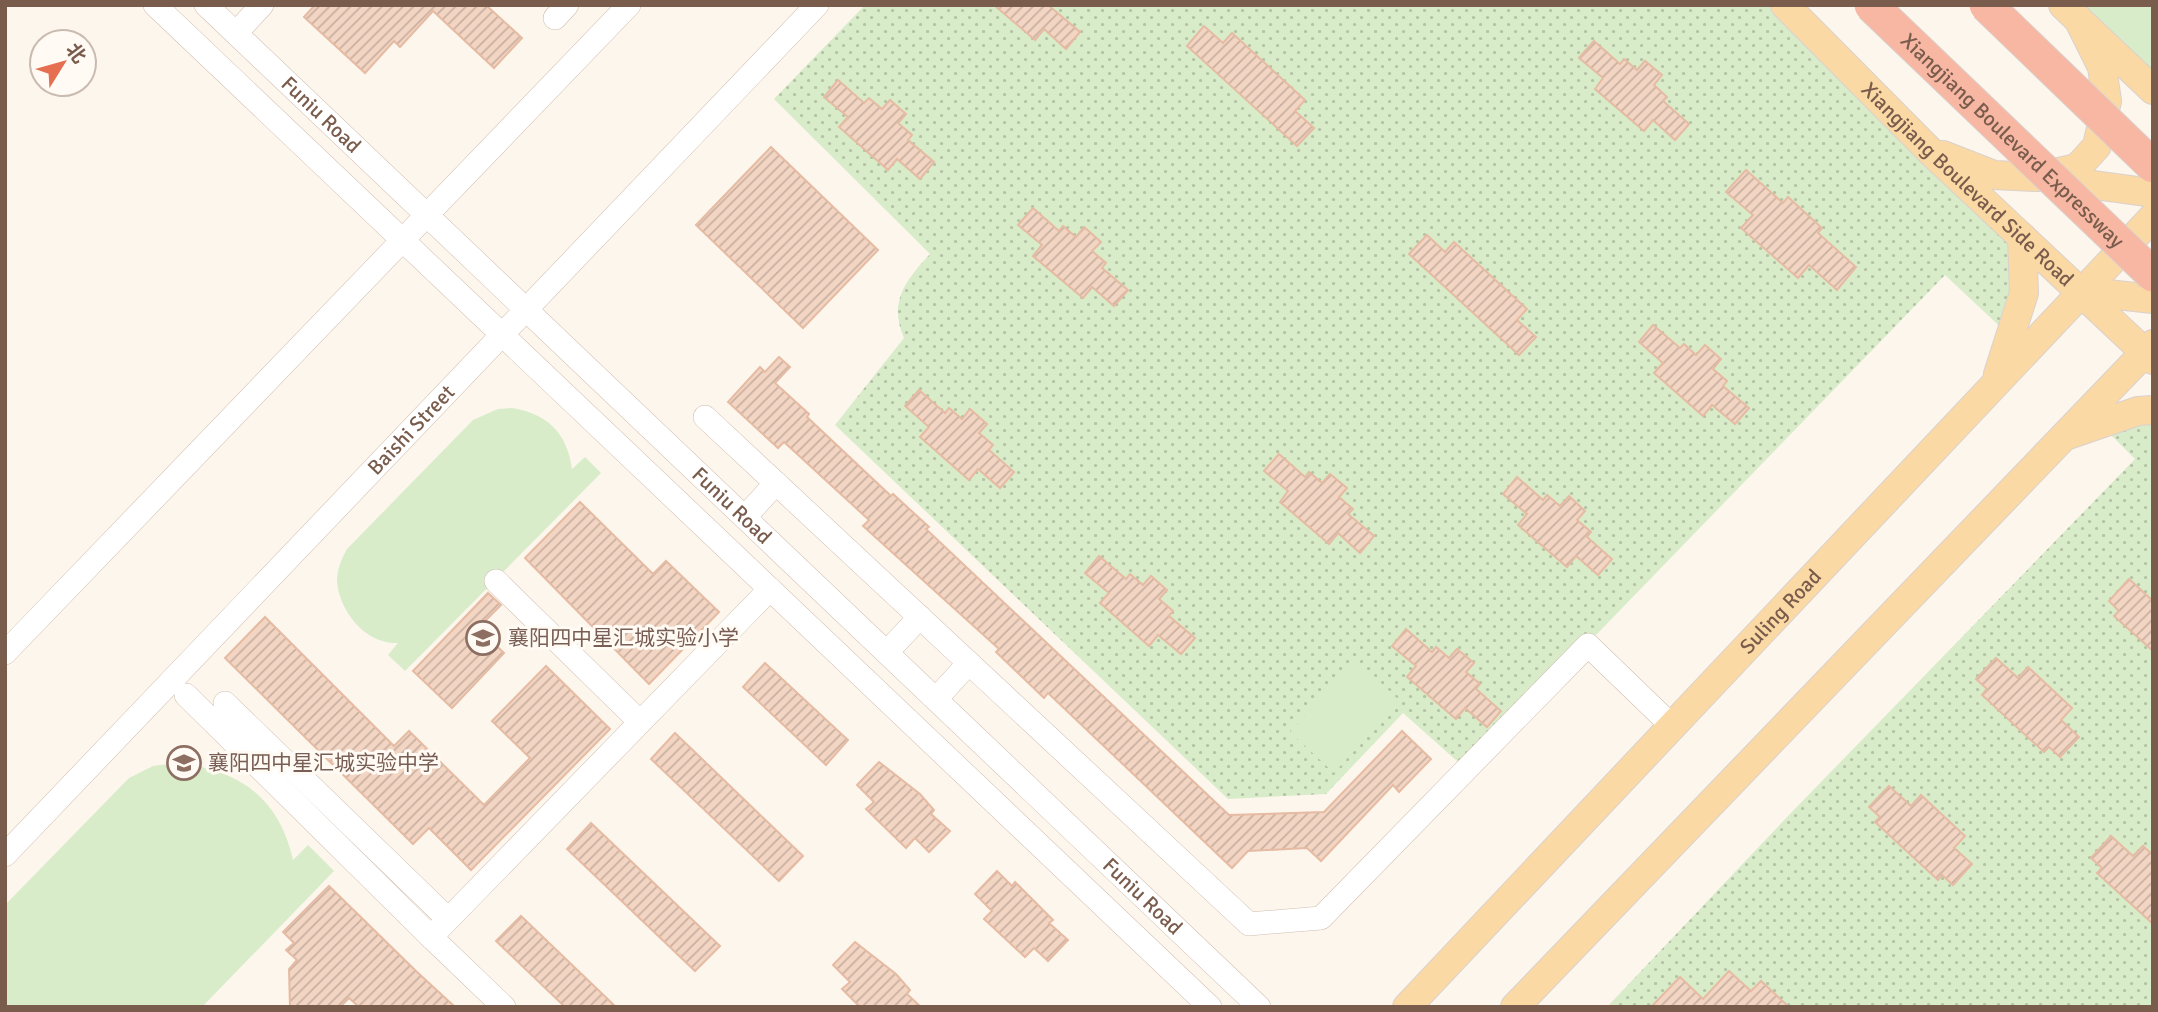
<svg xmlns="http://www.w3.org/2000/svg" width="2158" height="1012" font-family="Signika,'Noto Sans SC',sans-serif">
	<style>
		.grass { fill: url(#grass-dots) }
		.green { fill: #d8ecc9 }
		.building { fill: url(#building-hatch); stroke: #e6bba3; stroke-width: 2 }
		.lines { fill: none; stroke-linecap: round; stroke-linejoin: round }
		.minor-casing { stroke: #d1beb0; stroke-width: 24 }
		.major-casing { stroke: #dad1cd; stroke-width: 30 }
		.minor { stroke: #fff; stroke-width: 23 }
		.major { stroke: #fbd9a5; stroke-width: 28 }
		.highway-bridge-casing { stroke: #dad1cd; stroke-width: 35; stroke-linecap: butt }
		.highway-bridge { stroke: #f7b7a3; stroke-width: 33 }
		.labels { text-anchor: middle; stroke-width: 6; stroke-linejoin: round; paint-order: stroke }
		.street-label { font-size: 21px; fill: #7a5c4d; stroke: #fffaf3 }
		.education-label { font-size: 21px; fill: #785e54; stroke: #fffaf3; text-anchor: start }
	</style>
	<defs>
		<pattern id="grass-dots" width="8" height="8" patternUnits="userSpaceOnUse" patternTransform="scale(1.75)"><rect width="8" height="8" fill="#d8ecc9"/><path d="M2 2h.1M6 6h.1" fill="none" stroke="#b4c2a5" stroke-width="1.8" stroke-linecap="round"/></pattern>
		<pattern id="building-hatch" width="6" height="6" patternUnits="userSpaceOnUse" patternTransform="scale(1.75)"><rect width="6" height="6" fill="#f3d5c3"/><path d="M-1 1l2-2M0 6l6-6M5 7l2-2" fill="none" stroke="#cab0a1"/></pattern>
	</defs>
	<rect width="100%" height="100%" fill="#fdf6ec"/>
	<g class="grass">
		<path d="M865,5H1785L2022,237L2010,336L1945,275L1466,769L1403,713L1326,794L1228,799L835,425L904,338C888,302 906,280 930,254L774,99Z"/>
		<polygon points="2153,410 2153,1007 1607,1007 1788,816 2135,459 2100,424"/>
	</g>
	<g class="green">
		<polygon points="2063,5 2153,5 2153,90"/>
		<path d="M512,408C548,414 567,433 572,469L585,457L601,473L405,671L388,655L398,643C366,645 339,611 337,581C337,569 342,558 347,549L473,420L498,409Z"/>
		<polygon points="1357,660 1400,701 1334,773 1290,732"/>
		<path d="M176,763C238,769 279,797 293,860L308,845L334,871L202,1007H5V905L129,778L153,766Z"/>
	</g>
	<g class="building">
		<polygon points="315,5 486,5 522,38 494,68 433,11 400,47 394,41 365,73 304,17"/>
		<polygon points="994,5 1048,5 1080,32 1066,49 1044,29 1035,40"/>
		<polygon points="1204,26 1223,43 1232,33 1305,100 1295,111 1314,128 1297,146 1187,46"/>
		<polygon points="1594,41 1620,64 1624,59 1637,70 1645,61 1662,75 1654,85 1667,97 1663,101 1689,124 1675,140 1653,120 1644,131 1595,89 1603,78 1579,58"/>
		<polygon points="838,80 864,103 869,98 882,109 890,100 906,114 898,123 912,135 908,140 934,162 920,179 897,159 888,170 839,127 848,117 824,97"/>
		<polygon points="771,147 878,250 803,328 696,225"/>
		<polygon points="1746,170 1783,203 1788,197 1822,228 1818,233 1856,267 1837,290 1809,265 1798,278 1741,228 1753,215 1726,192"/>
		<polygon points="1033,208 1059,231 1063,226 1076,237 1084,227 1101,242 1092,251 1106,263 1102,268 1128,290 1114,306 1092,287 1083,298 1033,256 1042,245 1018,225"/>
		<polygon points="1427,235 1445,252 1454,242 1527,309 1517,320 1536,337 1519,355 1409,254"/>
		<polygon points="1653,325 1680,348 1684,344 1696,355 1705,345 1721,359 1713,369 1727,381 1723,386 1749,408 1735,424 1712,405 1703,416 1654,373 1663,363 1639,342"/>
		<polygon points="779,357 790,367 775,383 809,414 807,417 891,496 893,494 929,527 926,529 1229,815 1324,812 1402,731 1431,759 1399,792 1393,785 1321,861 1307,848 1248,851 1232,868 1048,693 1044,698 996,652 999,649 863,526 869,520 784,442 778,448 728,402 760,367 765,372"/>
		<polygon points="919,390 945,413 949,408 962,419 970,409 987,424 979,433 993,445 989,450 1014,472 1000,488 978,469 969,480 920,437 929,427 905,406"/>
		<polygon points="1279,454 1305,477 1309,472 1322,483 1330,474 1347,488 1339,497 1353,509 1348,514 1374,536 1360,553 1338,533 1329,544 1280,502 1288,491 1264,471"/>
		<polygon points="1517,477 1543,500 1547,495 1560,506 1569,496 1585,511 1577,520 1591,532 1587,537 1612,559 1598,575 1576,556 1567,567 1518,525 1527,514 1503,494"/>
		<polygon points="580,502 653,574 666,561 719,612 649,684 525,558"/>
		<polygon points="1099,556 1126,579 1130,574 1143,585 1151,576 1167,590 1159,599 1173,611 1169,616 1195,638 1181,654 1158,635 1149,646 1100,603 1109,593 1085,573"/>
		<polygon points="2129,579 2153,601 2153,651 2114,616 2119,611 2109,601"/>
		<polygon points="488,593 501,605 478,628 504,653 452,708 413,671"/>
		<polygon points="265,617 394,746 409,731 484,805 530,758 492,721 546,666 610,729 471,870 429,828 413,844 225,658"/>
		<polygon points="1406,629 1432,652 1436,647 1449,658 1457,649 1474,663 1466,672 1480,684 1476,689 1501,711 1487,727 1465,708 1456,719 1407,677 1416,666 1392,646"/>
		<polygon points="1996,658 2018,678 2028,667 2072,708 2061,720 2079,737 2060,757 2049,747 2044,752 1982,695 1987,689 1976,679"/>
		<polygon points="765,663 848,740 826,765 743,687"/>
		<polygon points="675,733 803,856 779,881 651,759"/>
		<polygon points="879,762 920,794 934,810 931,814 950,831 929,852 915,838 906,848 866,809 874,802 857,785"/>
		<polygon points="1889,786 1911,806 1921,795 1965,836 1954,848 1972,864 1953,885 1942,875 1938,880 1875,822 1880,817 1869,807"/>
		<polygon points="591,823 720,946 695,971 567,849"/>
		<polygon points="2111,836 2133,856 2143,846 2153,855 2153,924 2097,873 2102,868 2091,858"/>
		<polygon points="997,871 1012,886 1015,882 1053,920 1049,923 1068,940 1048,961 1034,948 1025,957 984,919 992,911 975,894"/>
		<polygon points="329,886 416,971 455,1007 359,1007 349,998 340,1007 290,1007 289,969 297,960 286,950 294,943 283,932"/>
		<polygon points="521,916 616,1007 565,1007 496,941"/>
		<polygon points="855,942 896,974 910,990 907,994 921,1007 860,1007 842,989 850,982 833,965"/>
		<polygon points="1729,971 1751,991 1761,981 1789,1007 1651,1007 1680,977 1703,999"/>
	</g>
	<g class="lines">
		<g class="minor-casing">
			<g id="minor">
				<polyline points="155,5 1210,1007"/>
				<path id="s1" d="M206,5L1259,1007"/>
				<polyline points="555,18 567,5"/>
				<polyline points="236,33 262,5"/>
				<polyline points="705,417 1249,924 1321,918 1588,645 1672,726"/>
				<polyline points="745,517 776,483"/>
				<polyline points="496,581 640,722"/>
				<polyline points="887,652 920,617"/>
				<polyline points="5,653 629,5"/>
				<polyline points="186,695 431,937"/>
				<polyline points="936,699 969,663"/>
				<polyline points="225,703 448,919"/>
				<path id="s2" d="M5,855L817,5"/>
				<polyline points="504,1007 431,937 770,589"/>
			</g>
		</g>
		<g class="major-casing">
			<g id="major">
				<path id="s3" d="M1785,5L1930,151L2153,360"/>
				<polyline points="2063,5 2153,90"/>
				<polyline points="1943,155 1994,175 2037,177 2077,168 2097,146 2107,101 2102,67 2078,19"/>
				<polyline points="2050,179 2153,193"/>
				<polyline points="2080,291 2153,299"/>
				<polyline points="1998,374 2024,293 2022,237"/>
				<polyline points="2068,435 2138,411 2153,410"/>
				<path id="s4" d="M1407,1007L2153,217"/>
				<polyline points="1515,1007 2153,344"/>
			</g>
		</g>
		<use href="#minor" class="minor"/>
		<use href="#major" class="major"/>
		<g class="highway-bridge-casing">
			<g id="highway-bridge">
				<path id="s5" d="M1871,5L2153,275"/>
				<polyline points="1986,5 2153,166"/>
			</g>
		</g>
		<use href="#highway-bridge" class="highway-bridge"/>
	</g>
	<defs>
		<g id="school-ring" transform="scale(1.75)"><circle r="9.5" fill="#fffaf3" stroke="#8d6e63" stroke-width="1.5"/><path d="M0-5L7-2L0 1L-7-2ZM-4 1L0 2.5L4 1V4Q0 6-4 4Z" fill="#8d6e63"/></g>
	</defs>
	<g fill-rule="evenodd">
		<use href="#school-ring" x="483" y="638"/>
		<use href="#school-ring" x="184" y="763"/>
	</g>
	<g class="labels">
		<g class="street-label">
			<text dy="7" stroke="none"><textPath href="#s1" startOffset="159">Funiu Road</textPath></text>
			<text dy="7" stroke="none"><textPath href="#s5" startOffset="196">Xiangjiang Boulevard Expressway</textPath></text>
			<text dy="7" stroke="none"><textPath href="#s3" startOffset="256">Xiangjiang Boulevard Side Road</textPath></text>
			<text dy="7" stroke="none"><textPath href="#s2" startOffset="588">Baishi Street</textPath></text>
			<text dy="7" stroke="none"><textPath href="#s1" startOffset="726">Funiu Road</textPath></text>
			<text dy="7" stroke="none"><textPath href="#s4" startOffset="544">Suling Road</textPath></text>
			<text dy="7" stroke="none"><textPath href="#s1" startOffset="1293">Funiu Road</textPath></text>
		</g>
		<g class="education-label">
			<text x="508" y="645">襄阳四中星汇城实验小学</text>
			<text x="208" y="770">襄阳四中星汇城实验中学</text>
		</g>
	</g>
	<rect width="2158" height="1012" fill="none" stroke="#7a5c4d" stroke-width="14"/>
	<g transform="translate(63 63) rotate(53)"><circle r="33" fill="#fffaf3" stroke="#cabbb1" stroke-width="2"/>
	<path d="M0-5L12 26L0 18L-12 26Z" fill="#e76f51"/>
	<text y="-10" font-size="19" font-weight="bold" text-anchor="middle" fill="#7a5c4d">北</text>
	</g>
</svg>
